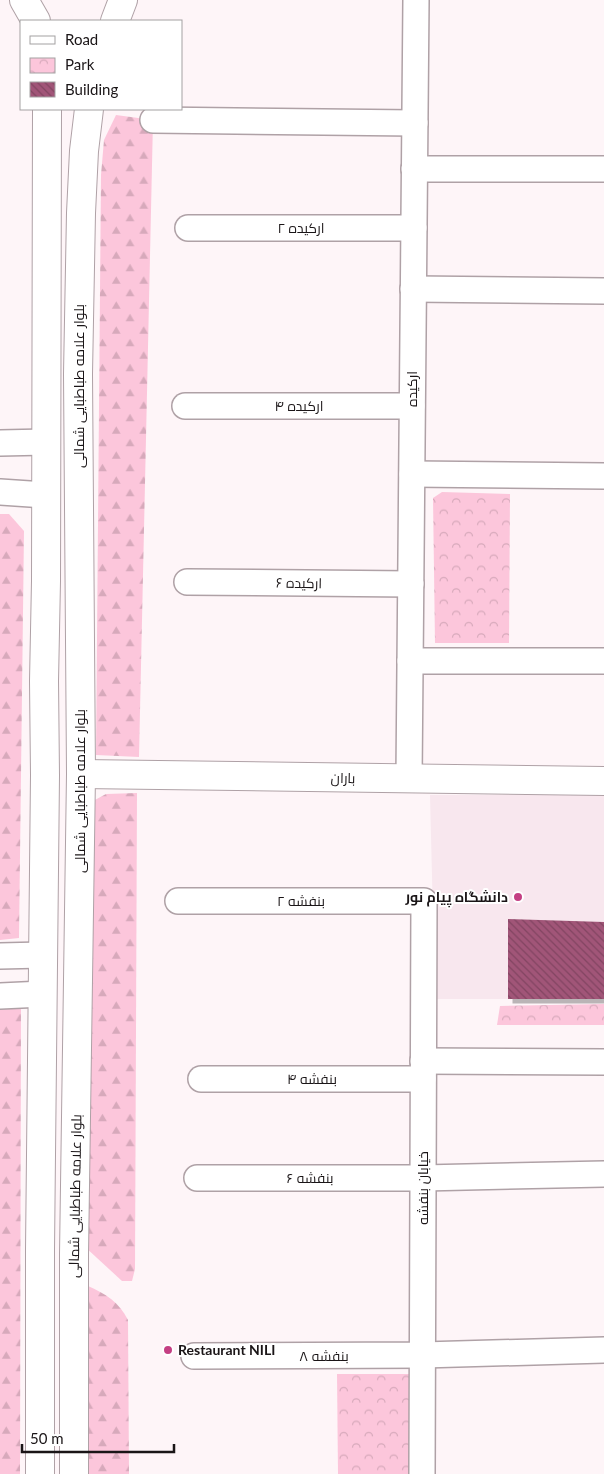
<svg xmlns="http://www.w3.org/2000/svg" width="604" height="1474" font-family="Lato,Cairo,sans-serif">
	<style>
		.built { fill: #f8e7ee }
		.forest { fill: url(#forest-firs) }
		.park { fill: url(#park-crowns) }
		.building { fill: url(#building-back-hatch); filter: url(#shadow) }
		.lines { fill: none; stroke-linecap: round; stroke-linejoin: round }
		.street-casing { stroke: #afa1a6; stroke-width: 28 }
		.secondary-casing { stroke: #afa1a6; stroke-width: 30 }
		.street { stroke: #fff; stroke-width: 25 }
		.secondary { stroke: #fff; stroke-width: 28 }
		.poi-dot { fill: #c43f83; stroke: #fff; stroke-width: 2 }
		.labels { text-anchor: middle; stroke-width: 4; stroke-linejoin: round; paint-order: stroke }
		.street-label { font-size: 14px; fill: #1a1517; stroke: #fff }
		.poi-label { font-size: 14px; font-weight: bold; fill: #1a1517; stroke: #fff; text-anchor: end }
	</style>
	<defs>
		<pattern id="forest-firs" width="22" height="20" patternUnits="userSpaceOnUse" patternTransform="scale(1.25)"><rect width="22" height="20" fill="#fcc6db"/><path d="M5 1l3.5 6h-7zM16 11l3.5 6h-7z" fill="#d7a9bb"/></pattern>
		<pattern id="park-crowns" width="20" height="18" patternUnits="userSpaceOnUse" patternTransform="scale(1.25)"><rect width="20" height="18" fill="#fcc6db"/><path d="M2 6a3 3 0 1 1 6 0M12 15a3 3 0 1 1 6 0" fill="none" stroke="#d7a9bb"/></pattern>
		<pattern id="building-back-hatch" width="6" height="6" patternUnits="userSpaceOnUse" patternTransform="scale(1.25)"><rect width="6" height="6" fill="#a15578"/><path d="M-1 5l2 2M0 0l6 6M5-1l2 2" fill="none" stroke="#824561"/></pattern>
		<filter id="shadow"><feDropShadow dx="4.5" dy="4.5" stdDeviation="0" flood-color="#0004"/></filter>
	</defs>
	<rect width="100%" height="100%" fill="#fef5f8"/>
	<polygon class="built" points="430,795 604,795 604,999 435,999"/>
	<g class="forest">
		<polygon points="116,115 153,120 139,757 96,755 101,175 104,140"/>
		<polygon points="0,514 9,514 24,531 19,938 0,940"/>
		<polygon points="137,793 135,1269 132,1281 122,1281 84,1246 93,801 106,794"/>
		<polygon points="21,1005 20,1474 0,1474 0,1007"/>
		<path d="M88,1286C106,1294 119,1302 128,1320L129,1474H84L87,1297Z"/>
	</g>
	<g class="park">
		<polygon points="442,492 510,494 509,643 435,643 433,498"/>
		<polygon points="604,1004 604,1025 497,1025 500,1006"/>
		<polygon points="337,1374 410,1374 411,1474 338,1474"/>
	</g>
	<polygon class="building" points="508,919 604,922 604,999 508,999"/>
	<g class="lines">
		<g class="street-casing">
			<g id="street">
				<polyline points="153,120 415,123"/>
				<polyline points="414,169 604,169"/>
				<polyline points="188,228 414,228"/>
				<polyline points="413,289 604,291"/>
				<polyline points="185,406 412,406"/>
				<polyline points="0,443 46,442"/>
				<polyline points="412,474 604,476"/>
				<polyline points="0,492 45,495"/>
				<polyline points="187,582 411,584"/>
				<polyline points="410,661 604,661"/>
				<polyline points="409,779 416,0"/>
				<polyline points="178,901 424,901 422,1474"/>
				<polyline points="0,956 42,955"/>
				<polyline points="0,996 43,994"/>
				<polyline points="423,1061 604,1062"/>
				<polyline points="201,1079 423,1079"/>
				<polyline points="197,1178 423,1178 604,1174"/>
				<polyline points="194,1356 423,1355 604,1350"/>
			</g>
		</g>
		<g class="secondary-casing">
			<g id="secondary">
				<polyline points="24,0 36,21"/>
				<polyline points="115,21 123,0"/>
				<polyline points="81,774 604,781"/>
				<polyline points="40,1474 40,1250 45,775 44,681 46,581 47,109"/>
				<polyline points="74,1474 74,1254 81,774 78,374 81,213 84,151 89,109"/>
			</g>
		</g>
		<use href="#street" class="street"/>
		<use href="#secondary" class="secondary"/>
	</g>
	<g class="poi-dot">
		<circle cx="518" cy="897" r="5"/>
		<circle cx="168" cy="1350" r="5"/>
	</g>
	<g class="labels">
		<g class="street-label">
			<text x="301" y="233">ارکیده ۲</text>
			<text transform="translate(79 386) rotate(-90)" y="5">بلوار علامه طباطبایی شمالی</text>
			<text transform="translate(412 389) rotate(-90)" y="5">ارکیده</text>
			<text x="299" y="411">ارکیده ۴</text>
			<text transform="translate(299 583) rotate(1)" y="5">ارکیده ۶</text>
			<text transform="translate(343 778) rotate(1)" y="5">باران</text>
			<text transform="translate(80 791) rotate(-90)" y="5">بلوار علامه طباطبایی شمالی</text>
			<text x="301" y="906">بنفشه ۲</text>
			<text x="312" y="1084">بنفشه ۴</text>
			<text x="310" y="1183">بنفشه ۶</text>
			<text transform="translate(423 1188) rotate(-90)" y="5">خیابان بنفشه</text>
			<text transform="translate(75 1196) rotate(-89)" y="5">بلوار علامه طباطبایی شمالی</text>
			<text x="324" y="1361">بنفشه ۸</text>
		</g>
		<g class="poi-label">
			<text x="508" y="902">دانشگاه پیام نور</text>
			<text x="178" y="1355" text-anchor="start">Restaurant NILI</text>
		</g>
	</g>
	<rect x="20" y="20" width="162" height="90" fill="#ffffff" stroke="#a3a1a2"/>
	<rect x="30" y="36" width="25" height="8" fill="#ffffff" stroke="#a3a1a2"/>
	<text x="65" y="45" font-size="15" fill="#1a1517">Road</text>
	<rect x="30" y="58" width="25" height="15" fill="url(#park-crowns)" stroke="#a3a1a2"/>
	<text x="65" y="70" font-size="15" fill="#1a1517">Park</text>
	<rect x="30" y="82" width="25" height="15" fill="url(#building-back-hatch)" stroke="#a3a1a2"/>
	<text x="65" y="95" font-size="15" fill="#1a1517">Building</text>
	<path d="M22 1444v8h152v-8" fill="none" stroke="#1a1517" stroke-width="2.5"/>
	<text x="30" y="1444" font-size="15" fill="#1a1517" stroke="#ffffff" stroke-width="4" paint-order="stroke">50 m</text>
</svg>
